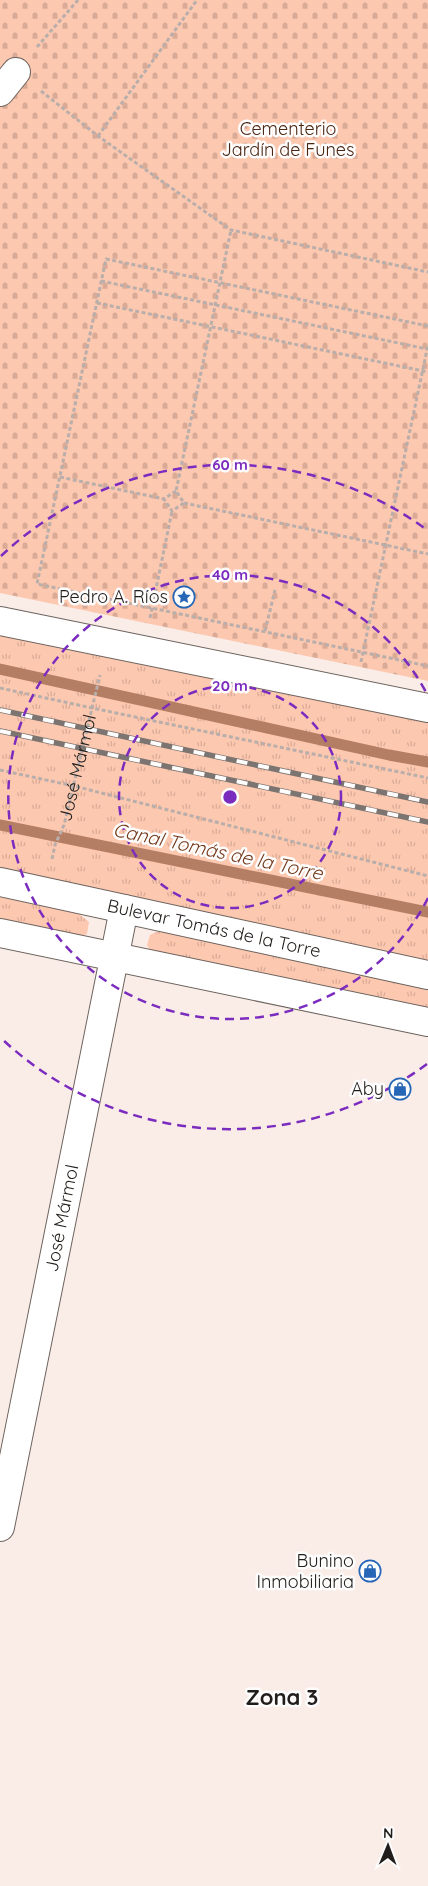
<svg xmlns="http://www.w3.org/2000/svg" width="428" height="1886" font-family="Quicksand,sans-serif">
	<style>
		.grass { fill: url(#grass-tufts) }
		.cemetery { fill: url(#cemetery-stones) }
		.lines { fill: none; stroke-linecap: round; stroke-linejoin: round }
		.stream { stroke: #b47e64; stroke-width: 11 }
		.minor-casing { stroke: #6d635e; stroke-width: 30 }
		.tertiary-casing { stroke: #6d635e; stroke-width: 30 }
		.secondary-casing { stroke: #6d635e; stroke-width: 30 }
		.path { stroke: #b9aeaa; stroke-width: 3; stroke-dasharray: 4 2.5; stroke-linecap: butt }
		.minor { stroke: #fff; stroke-width: 28 }
		.tertiary { stroke: #fff; stroke-width: 28 }
		.secondary { stroke: #fff; stroke-width: 28 }
		.rail-casing { stroke: #7b7470; stroke-width: 5.5 }
		.rail { stroke: #fdfdfd; stroke-width: 4; stroke-dasharray: 11; stroke-linecap: butt }
		.ring { fill: none; stroke: #7b2cbf; stroke-width: 2.5; stroke-dasharray: 9 6 }
		.labels { text-anchor: middle; stroke-width: 5; stroke-linejoin: round; paint-order: stroke }
		.park-label { font-size: 18px; fill: #4a2613; stroke: #fdfdfd }
		.poi-label { font-size: 18px; fill: #211d1b; stroke: #fdfdfd; text-anchor: end }
		.street-label { font-size: 18px; fill: #211d1b; stroke: #fdfdfd }
		.water-label { font-size: 19px; font-style: italic; fill: #733819; stroke: #fdfdfd }
		.district-label { font-size: 22px; font-weight: bold; fill: #211d1b; stroke: #fdfdfd }
		.centre { fill: #7b2cbf; stroke: #fdfdfd; stroke-width: 2.5 }
		.ring-label { font-size: 15px; text-anchor: middle; font-weight: bold; fill: #7b2cbf; stroke: #fdfdfd; stroke-width: 5; stroke-linejoin: round; paint-order: stroke }
	</style>
	<defs>
		<pattern id="grass-tufts" width="24" height="20" patternUnits="userSpaceOnUse" patternTransform="scale(1.25)"><rect width="24" height="20" fill="#fdc8b0"/><path d="M3 7l-1-3M5 7V3M7 7l1-3M15 17l-1-3M17 17v-4M19 17l1-3" fill="none" stroke="#d9ab97"/></pattern>
		<pattern id="cemetery-stones" width="16" height="16" patternUnits="userSpaceOnUse" patternTransform="scale(1.25)"><rect width="16" height="16" fill="#fdc8b0"/><path d="M2 7V4a2 2 0 0 1 4 0v3zM10 15v-3a2 2 0 0 1 4 0v3z" fill="#d9ab97"/></pattern>
	</defs>
	<rect width="100%" height="100%" fill="#faede8"/>
	<g class="grass">
		<polygon points="0,621 428,708 428,975 0,882"/>
		<polygon points="0,897 79,914 89,922 87,934 75,938 0,922"/>
		<polygon points="159,931 428,987 428,1011 152,954 147,945 150,935"/>
	</g>
	<polygon class="cemetery" points="0,0 428,0 428,681 0,593"/>
	<g class="lines">
		<g class="stream">
			<polyline points="0,669 389,755 428,762"/>
			<polyline points="0,825 428,912"/>
		</g>
		<g class="minor-casing">
			<g id="minor">
				<polyline points="0,92 16,72"/>
				<path id="s2" d="M0,1527L124,909"/>
			</g>
		</g>
		<g class="tertiary-casing">
			<g id="tertiary">
				<path id="s3" d="M0,882L428,975"/>
				<polyline points="0,933 428,1022"/>
			</g>
		</g>
		<g class="secondary-casing">
			<polyline id="secondary" points="0,621 428,708"/>
		</g>
		<g class="path">
			<polyline points="37,47 78,0"/>
			<polyline points="41,91 98,136 231,230 428,272"/>
			<polyline points="98,136 197,0"/>
			<polyline points="101,281 427,349"/>
			<polyline points="97,303 428,372"/>
			<polyline points="428,326 106,259 37,584 428,666"/>
			<polyline points="60,477 164,499"/>
			<polyline points="176,491 164,499 172,511 184,503 176,491 231,230"/>
			<polyline points="184,503 428,554"/>
			<polyline points="150,618 172,511"/>
			<polyline points="265,631 275,590"/>
			<polyline points="361,662 428,345"/>
			<polyline points="0,688 92,708 428,778"/>
			<polyline points="0,770 74,786 428,876"/>
			<path id="s1" d="M52,859L55,845L64,825L100,675"/>
		</g>
		<use href="#minor" class="minor"/>
		<use href="#tertiary" class="tertiary"/>
		<use href="#secondary" class="secondary"/>
		<g class="rail-casing">
			<g id="rail">
				<polyline points="0,710 428,802"/>
				<polyline points="0,731 428,822"/>
			</g>
		</g>
		<use href="#rail" class="rail"/>
	</g>
	<g class="ring">
		<circle cx="230" cy="797" r="111"/>
		<path d="M428 898A222 222 0 1 1 428 696"/>
		<path d="M427 1064A332 332 0 0 1 1 1038M1 556A332 332 0 0 1 427 530"/>
	</g>
	<defs>
		<g id="sight-ring" transform="scale(1.125)"><circle r="9.5" fill="#fdfdfd" stroke="#2566b7" stroke-width="1.5"/><path d="M0-6L1.8-2.2L6-1.7L2.9 1.2L3.7 5.4L0 3.3L-3.7 5.4L-2.9 1.2L-6-1.7L-1.8-2.2Z" fill="#2566b7"/></g>
		<g id="shop-ring" transform="scale(1.125)"><circle r="9.5" fill="#fdfdfd" stroke="#2566b7" stroke-width="1.5"/><path d="M-5-2.5h2.3a2.7 3.5 0 0 1 5.4 0H5L5.5 6h-11ZM-1.5-2.5h3a1.5 2.3 0 0 0-3 0Z" fill="#2566b7"/></g>
	</defs>
	<g fill-rule="evenodd">
		<use href="#sight-ring" x="184" y="597"/>
		<use href="#shop-ring" x="400" y="1089"/>
		<use href="#shop-ring" x="370" y="1571"/>
	</g>
	<g class="labels">
		<g class="park-label">
			<text x="288" y="135">Cementerio<tspan x="288" dy="21">Jardín de Funes</tspan></text>
		</g>
		<g class="poi-label">
			<text x="168" y="603">Pedro A. Ríos</text>
			<text x="384" y="1095">Aby</text>
			<text x="354" y="1567">Bunino<tspan x="354" dy="21">Inmobiliaria</tspan></text>
		</g>
		<g class="street-label">
			<text dy="6" stroke="none"><textPath href="#s1" startOffset="95">José Mármol</textPath></text>
			<text dy="6" stroke="none"><textPath href="#s3" startOffset="219">Bulevar Tomás de la Torre</textPath></text>
			<text dy="6" stroke="none"><textPath href="#s2" startOffset="315">José Mármol</textPath></text>
		</g>
		<g class="water-label">
			<text transform="translate(218 851) rotate(12)" y="7">Canal Tomás de la Torre</text>
		</g>
		<g class="district-label">
			<text x="282" y="1705">Zona 3</text>
		</g>
	</g>
	<circle cx="230" cy="797" r="8" class="centre"/>
	<g class="ring-label">
		<text x="230" y="470">60 m</text>
		<text x="230" y="580">40 m</text>
		<text x="230" y="691">20 m</text>
	</g>
	<g transform="translate(388 1846) rotate(1)" stroke="#fdfdfd" stroke-width="4" paint-order="stroke">
	<path d="M0-4L9 19L0 12L-9 19Z" fill="#211d1b"/>
	<text y="-8" font-size="14" font-weight="bold" text-anchor="middle" fill="#211d1b">N</text>
	</g>
</svg>
